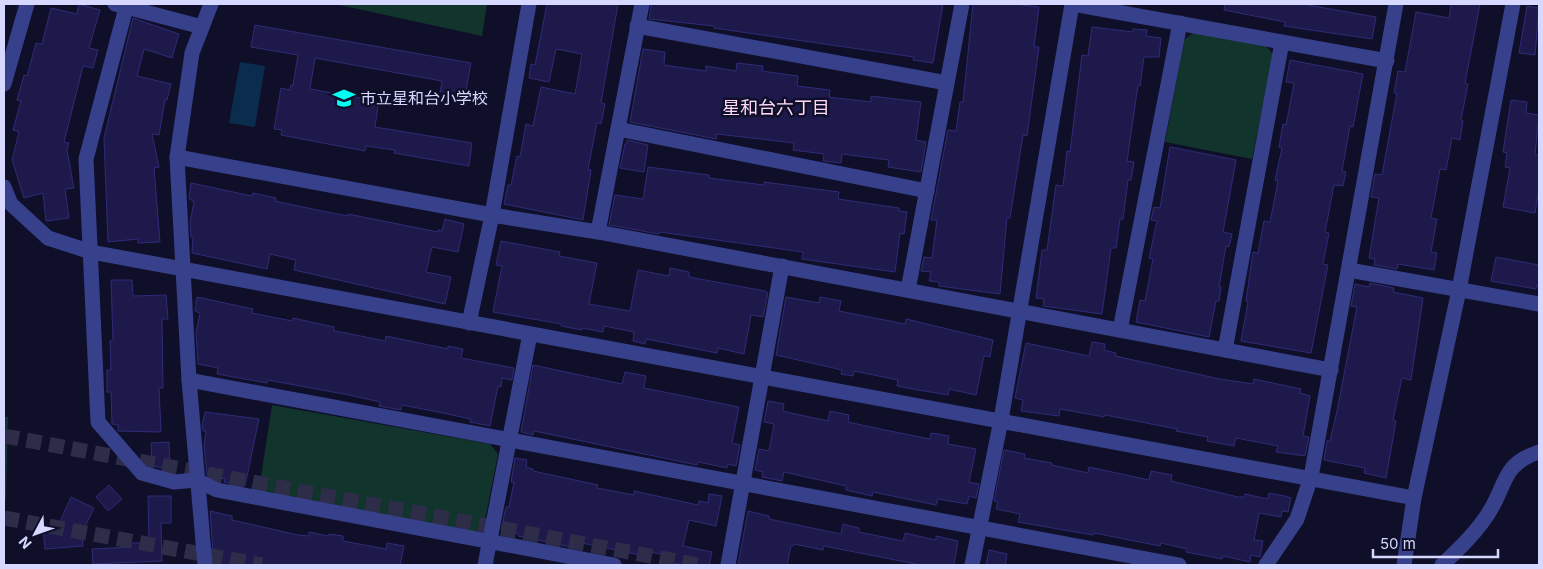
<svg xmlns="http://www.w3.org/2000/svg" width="1543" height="569" font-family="Inter,'Noto Sans JP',sans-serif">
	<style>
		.green { fill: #11342d }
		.water { fill: #0a2c4d }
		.building { fill: #1d1a4b; stroke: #2f2b78 }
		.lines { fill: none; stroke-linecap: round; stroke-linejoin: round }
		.highway-tunnel { stroke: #2d2d49; stroke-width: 15; stroke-dasharray: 15 8; stroke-linecap: butt }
		.minor { stroke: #37408b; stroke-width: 15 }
		.labels { text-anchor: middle; stroke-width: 5; stroke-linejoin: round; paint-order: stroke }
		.poi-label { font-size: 16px; fill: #d7d8ff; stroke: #0f0f29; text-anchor: start }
		.neighbourhood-label { font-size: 18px; fill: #ffd9f7; stroke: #0f0f29 }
	</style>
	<rect width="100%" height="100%" fill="#0f0f29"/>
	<g class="green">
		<polygon points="335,4 487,4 482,36"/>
		<polygon points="1194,32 1264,44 1273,54 1252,159 1165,142 1184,40"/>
		<polygon points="272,405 490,444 498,454 484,525 476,533 259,490"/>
		<polygon points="4,417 8,417 6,495 4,516"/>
	</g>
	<polygon class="water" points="240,62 265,66 255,127 229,123"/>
	<g class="building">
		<polygon points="79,4 100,10 89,48 98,50 93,68 83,66 64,142 69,143 67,150 74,188 65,189 69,218 46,221 43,193 24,198 12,160 19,132 13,130 21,101 17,100 24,75 27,76 36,43 42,44 51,8 77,14"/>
		<polygon points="547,4 618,4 601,103 605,104 601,124 597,123 588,169 591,170 583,220 504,204 508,185 511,185 517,156 520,157 526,124 533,126 541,87 575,94 582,54 556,49 549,82 529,78 531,64 535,65"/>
		<polygon points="651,4 943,4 933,63 913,60 914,57 714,28 714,26 649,19"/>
		<polygon points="973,4 1014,4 1039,7 1034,47 1039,47 1027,136 1023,135 1010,218 1007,218 1000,294 939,286 939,282 929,281 931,272 921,271 924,257 932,258 937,220 931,220 948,130 956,131 960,102 963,102"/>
		<polygon points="1225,4 1302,4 1376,17 1372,39 1284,26 1285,22 1224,10"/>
		<polygon points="1451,4 1480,4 1465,83 1468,84 1461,120 1463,121 1460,140 1452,138 1446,170 1440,169 1431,218 1437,219 1431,252 1437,253 1434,270 1398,264 1397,269 1374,265 1375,259 1369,258 1379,198 1371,197 1375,174 1382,175 1397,93 1394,93 1398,71 1405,72 1416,12 1449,18"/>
		<polygon points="1527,6 1539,8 1535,55 1519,53"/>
		<polygon points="133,18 179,34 172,58 144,49 137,76 171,84 167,100 165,100 159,135 152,134 159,167 154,168 160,242 138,243 138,239 108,242 104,138"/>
		<polygon points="255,25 471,63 465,96 440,92 442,81 315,58 310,89 372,100 372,105 378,106 375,127 472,143 469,166 394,153 395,150 366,146 365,151 281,135 282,130 274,129 281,88 290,90 291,85 293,85 298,55 251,47"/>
		<polygon points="1092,27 1133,32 1133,29 1147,30 1146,36 1161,38 1159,57 1144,57 1140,86 1138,85 1127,161 1134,162 1131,180 1128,180 1123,219 1120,219 1116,248 1111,248 1102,314 1043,306 1044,299 1036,298 1042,250 1047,250 1056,185 1063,186 1067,151 1070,152 1082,55 1088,56"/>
		<polygon points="643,49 665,52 664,65 706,71 706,66 736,71 737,63 763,66 762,71 798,76 797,86 830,90 829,97 871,102 871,96 921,102 916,140 926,142 921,172 888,167 889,160 842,154 841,163 823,161 824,154 793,150 794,143 717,134 716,139 630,122"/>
		<polygon points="1290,60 1363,74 1353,127 1350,126 1342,171 1346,172 1343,186 1334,185 1325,232 1329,233 1323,264 1328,265 1311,353 1241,341 1248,302 1246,301 1253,252 1258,253 1264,221 1270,222 1278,181 1275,180 1282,148 1279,147 1283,124 1286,125 1294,83 1286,82"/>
		<polygon points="1511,100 1527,102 1526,113 1539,115 1535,155 1539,155 1539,189 1535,213 1503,207 1510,168 1505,167 1507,153 1503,152"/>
		<polygon points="627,140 648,145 644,172 620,168 625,144 627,144"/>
		<polygon points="1170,147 1236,160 1223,232 1232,234 1229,247 1226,246 1219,287 1221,287 1219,301 1216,301 1209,337 1136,322 1140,300 1145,301 1153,259 1149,258 1157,221 1151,220 1154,207 1160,208"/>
		<polygon points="648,167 709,175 709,178 764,185 764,182 839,192 838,199 899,208 899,211 907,212 904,234 900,233 895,272 802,259 803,252 660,232 659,234 609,225 615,195 643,199"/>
		<polygon points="191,183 252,196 253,193 276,198 275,201 317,210 348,216 348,214 438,232 438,230 442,231 445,219 464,224 458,252 432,247 426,272 451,277 445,304 294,270 296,260 270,254 267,269 192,253 193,237 191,237 190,223 194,201 189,199"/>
		<polygon points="501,241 560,252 559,256 597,263 589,304 630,311 638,270 669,276 670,268 689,272 689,277 765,291 768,293 763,317 751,315 744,354 718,348 717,353 646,339 645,344 633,341 634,332 604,326 603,332 582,328 582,330 561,326 561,324 493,312 502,266 496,265"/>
		<polygon points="1496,257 1539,265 1539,286 1537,285 1536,289 1491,281"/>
		<polygon points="111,280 132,280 133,296 166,295 168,319 162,319 163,388 159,388 161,432 118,431 118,425 112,424 111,392 107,392 107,370 111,370 110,341 113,340"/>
		<polygon points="1370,283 1394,288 1393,292 1423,298 1411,380 1402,378 1393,420 1396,421 1386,478 1364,473 1365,468 1324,460 1327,441 1330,441 1337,411 1357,307 1351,306 1355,284 1369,287"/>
		<polygon points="197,297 253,309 252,313 292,321 293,318 334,327 334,331 346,333 385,341 386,336 448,349 448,346 463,349 461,358 514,368 512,380 502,378 501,387 498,386 490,426 470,422 471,419 438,412 402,405 401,410 379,406 380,402 349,395 268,380 267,383 217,374 218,368 198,364 196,333 200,313 195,311"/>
		<polygon points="786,297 819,303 820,297 841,301 839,311 905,324 906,319 993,340 990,357 984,356 976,395 949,389 948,395 913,389 897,386 898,380 854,371 853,376 841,374 842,370 776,355"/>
		<polygon points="1092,342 1105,344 1104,350 1116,353 1115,356 1220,379 1253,384 1254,379 1301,389 1300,393 1310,396 1303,436 1309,437 1305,456 1276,452 1278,446 1236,438 1234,446 1207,441 1208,437 1176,431 1177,429 1105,415 1104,417 1060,409 1059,416 1021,411 1023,400 1015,398 1026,343 1089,356"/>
		<polygon points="533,365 622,384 625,372 646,376 644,388 739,407 732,443 740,445 736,466 728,464 727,468 698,462 697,465 534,431 533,435 521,432"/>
		<polygon points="768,401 784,404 783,411 791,413 828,421 830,411 849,415 848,422 885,430 930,439 931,433 949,436 948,444 976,449 969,482 979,484 976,498 969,496 967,504 938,499 936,505 873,492 872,496 846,490 846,486 784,472 782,481 762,477 763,472 755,470 759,449 769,451 774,424 764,422"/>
		<polygon points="205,412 259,419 245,486 224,482 225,479 207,475 204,445 206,431 203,431 202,425"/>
		<polygon points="169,442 170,469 152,466 151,443"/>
		<polygon points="1004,450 1025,454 1024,458 1052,463 1052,465 1088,473 1089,467 1149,480 1151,471 1172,475 1171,481 1238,497 1244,497 1245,494 1268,499 1269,493 1285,496 1291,498 1288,512 1282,511 1281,517 1259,513 1254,540 1263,541 1260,557 1251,555 1250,562 1223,556 1222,559 1186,552 1187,549 1161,543 1160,546 1094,533 1093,535 1018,522 1020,514 996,509 998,502 994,501"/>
		<polygon points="515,458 527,460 526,467 533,469 533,471 598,485 597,488 634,495 634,491 698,505 699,501 708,503 709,494 722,496 716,526 689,520 683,546 712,552 709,565 684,565 669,562 670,556 641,550 640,555 577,542 576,548 518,536 519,534 501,530 506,507 509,507 514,482 511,482"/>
		<polygon points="109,485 122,499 108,511 96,497"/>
		<polygon points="148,496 171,496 171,523 161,523 162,561 93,564 92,549 131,547 131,543 149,543"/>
		<polygon points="71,497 94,508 82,533 83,546 45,549 43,528 58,526"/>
		<polygon points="210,511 232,516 232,520 298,535 309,536 309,532 328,536 329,534 343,536 343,541 386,549 387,543 404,546 400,565 214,565 217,553 213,552"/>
		<polygon points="748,511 769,516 769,519 841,534 843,524 859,528 859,532 903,541 905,533 936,540 936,536 958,541 954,565 921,565 824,546 823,550 794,544 793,546 791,546 787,565 738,565"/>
		<polygon points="989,550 1007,554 1005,565 986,565"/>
	</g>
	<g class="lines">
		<g class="highway-tunnel">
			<polyline points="4,436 698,565"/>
			<polyline points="4,518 262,565"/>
		</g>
		<g class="minor">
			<polyline points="115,4 202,27"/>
			<polyline points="127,4 86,159 98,422 142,473 174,482 196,480 217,490 614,565"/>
			<polyline points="1073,4 1387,61"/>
			<polyline points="637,26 947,83"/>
			<polyline points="4,84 27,4"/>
			<polyline points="618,129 927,191"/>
			<polyline points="177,157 492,215 598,232 1331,370"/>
			<polyline points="4,187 11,204 48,238 91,252 1414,498"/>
			<polyline points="598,232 642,4"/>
			<polyline points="1349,270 1539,304"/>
			<polyline points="908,290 962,4"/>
			<polyline points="469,323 492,215 529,4"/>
			<polyline points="1120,330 1180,23"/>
			<polyline points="1225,350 1282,42"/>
			<polyline points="189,380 1179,565"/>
			<polyline points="205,565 189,380 177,157 192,53 211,4"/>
			<polyline points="485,565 530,334"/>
			<polyline points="728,565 782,266"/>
			<polyline points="972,565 1001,420 1072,4"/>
			<polyline points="1266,565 1297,519 1311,477 1396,4"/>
			<polyline points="1404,565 1414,498 1459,290 1513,4"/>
			<path d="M1442,565C1459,549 1479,530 1491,509C1507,482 1503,464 1539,452"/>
		</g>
	</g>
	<defs>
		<g id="school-bare" transform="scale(1.725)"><path d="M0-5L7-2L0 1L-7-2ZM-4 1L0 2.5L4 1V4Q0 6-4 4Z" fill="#03fff4" stroke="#0f0f29" stroke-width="2.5" paint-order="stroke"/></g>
	</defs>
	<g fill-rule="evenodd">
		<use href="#school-bare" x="344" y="98"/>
	</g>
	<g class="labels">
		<g class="poi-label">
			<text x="360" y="104">市立星和台小学校</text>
		</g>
		<g class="neighbourhood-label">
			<text x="776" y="114">星和台六丁目</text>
		</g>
	</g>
	<rect width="1543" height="569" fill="none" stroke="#d7d8ff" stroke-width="10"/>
	<g transform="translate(35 534) rotate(229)" stroke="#0f0f29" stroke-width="4" paint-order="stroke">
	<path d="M0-4L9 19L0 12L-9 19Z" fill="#d7d8ff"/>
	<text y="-8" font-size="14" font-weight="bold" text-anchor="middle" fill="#d7d8ff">N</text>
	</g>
	<path d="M1373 549v8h125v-8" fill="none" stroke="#d7d8ff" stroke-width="2.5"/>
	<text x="1380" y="549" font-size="15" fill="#d7d8ff" stroke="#0f0f29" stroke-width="4" paint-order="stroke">50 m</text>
</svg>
